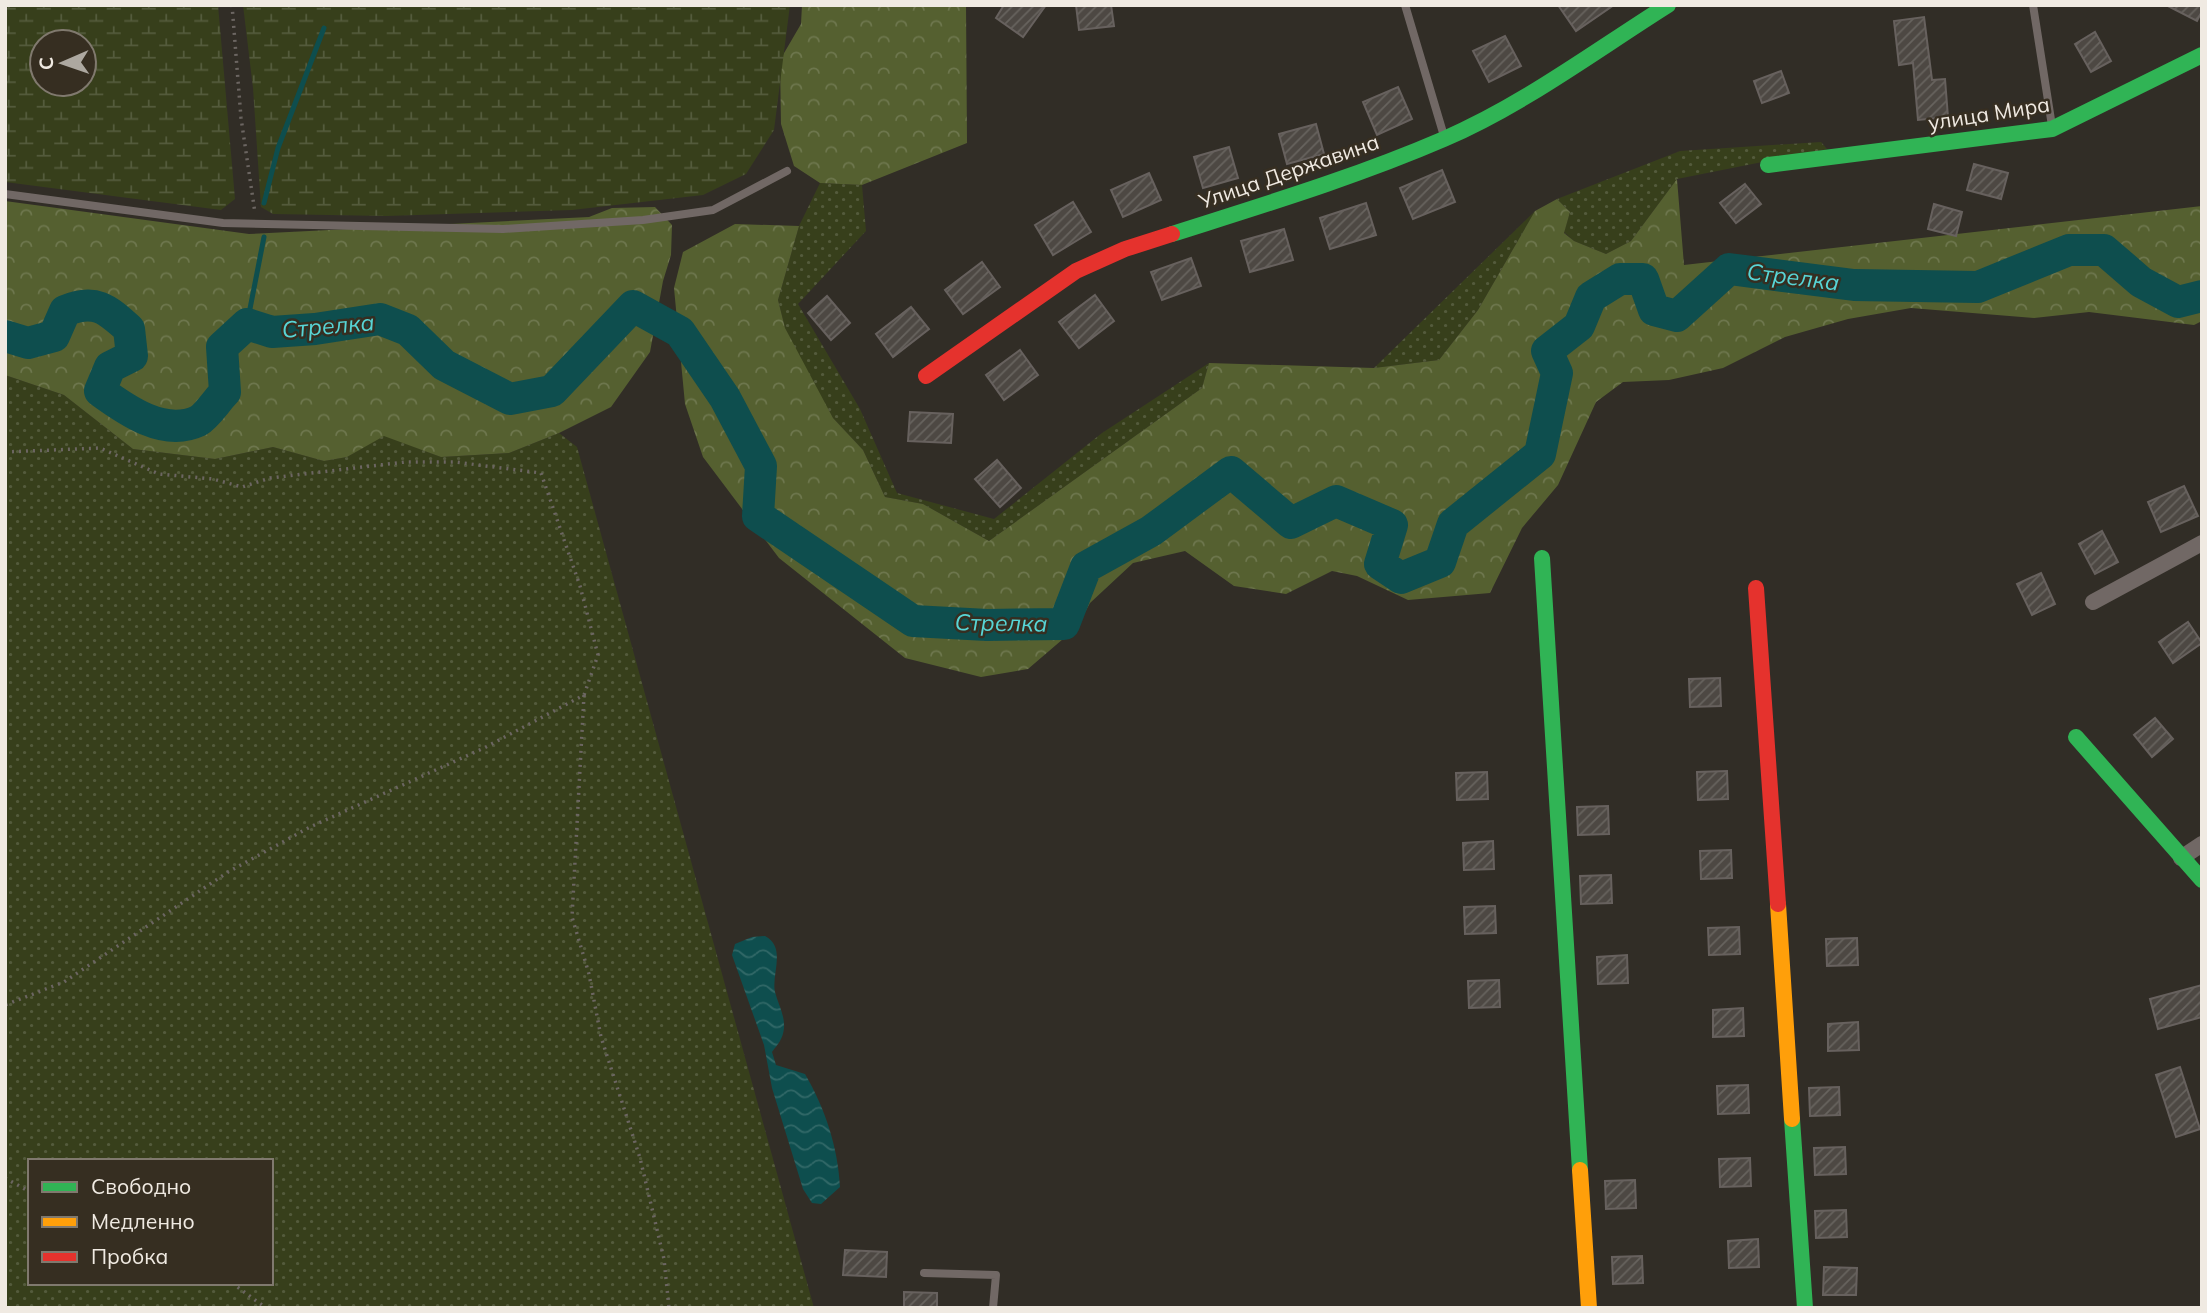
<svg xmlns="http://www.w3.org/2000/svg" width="2207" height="1313" font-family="Mulish,sans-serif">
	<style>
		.grass { fill: url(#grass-dots); fill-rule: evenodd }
		.forest { fill: url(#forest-crowns) }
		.wetland { fill: url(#wetland-marsh); fill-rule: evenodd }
		.water { fill: url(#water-waves) }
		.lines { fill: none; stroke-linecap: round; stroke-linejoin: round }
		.stream { stroke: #0e4e4e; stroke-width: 5 }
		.river { stroke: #0e4e4e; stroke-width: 32 }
		.building { fill: url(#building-hatch); stroke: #67615e; stroke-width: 2 }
		.path { stroke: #6c6662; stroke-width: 3.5; stroke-dasharray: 2 5; stroke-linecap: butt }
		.lane { stroke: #716865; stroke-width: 8 }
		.street { stroke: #716865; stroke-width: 16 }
		.fast { stroke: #30b455; stroke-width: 16 }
		.slow { stroke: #ff9f0a; stroke-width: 16 }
		.jam { stroke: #e5322d; stroke-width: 16 }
		.labels { text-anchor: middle; stroke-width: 5; stroke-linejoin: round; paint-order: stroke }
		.street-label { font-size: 21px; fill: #f0eae2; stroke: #362e21 }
		.water-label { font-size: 23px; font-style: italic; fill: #57d5d6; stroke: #362e21 }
	</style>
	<defs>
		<pattern id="grass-dots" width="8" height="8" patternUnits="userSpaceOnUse" patternTransform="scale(1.75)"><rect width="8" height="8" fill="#373f1b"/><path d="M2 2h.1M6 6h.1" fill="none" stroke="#545b3c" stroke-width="1.8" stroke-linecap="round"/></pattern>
		<pattern id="forest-crowns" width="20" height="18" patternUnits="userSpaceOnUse" patternTransform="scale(1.75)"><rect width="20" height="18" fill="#556030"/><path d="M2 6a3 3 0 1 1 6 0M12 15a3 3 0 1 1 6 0" fill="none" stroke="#6e774e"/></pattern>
		<pattern id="wetland-marsh" width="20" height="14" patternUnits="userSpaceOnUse" patternTransform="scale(1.75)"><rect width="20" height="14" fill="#373f1b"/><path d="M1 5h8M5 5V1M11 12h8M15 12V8" fill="none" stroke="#545b3c"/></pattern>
		<pattern id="water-waves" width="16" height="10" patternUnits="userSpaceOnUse" patternTransform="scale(1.75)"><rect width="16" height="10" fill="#0e4e4e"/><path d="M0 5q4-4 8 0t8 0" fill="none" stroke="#316867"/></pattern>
		<pattern id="building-hatch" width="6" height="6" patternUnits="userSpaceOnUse" patternTransform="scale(1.75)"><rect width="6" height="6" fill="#4d4843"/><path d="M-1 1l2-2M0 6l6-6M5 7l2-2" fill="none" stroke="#67635e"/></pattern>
	</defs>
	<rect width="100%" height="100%" fill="#312d26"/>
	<g class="grass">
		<polygon points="1821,142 1827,149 1677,179 1631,241 1606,254 1574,241 1564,232 1570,212 1557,199 1680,151"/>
		<polygon points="820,183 862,185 866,231 798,304 860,409 897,493 994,519 1102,433 1209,363 1202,388 989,541 923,504 885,497 863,450 833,418 797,355 785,328 778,300 799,226"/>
		<polygon points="1535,211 1478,310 1439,360 1374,368"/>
		<path d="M5,375L64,395L133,449L215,459L273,447L324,461L347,457L384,435L441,457L509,453L559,433L577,447L814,1308H5ZM30,1161H271V1283H30Z"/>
	</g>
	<g class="forest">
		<polygon points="802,5 966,5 967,143 862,185 820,183 794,166 781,124 780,60 801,24"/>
		<polygon points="1677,179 1684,265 2202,206 2202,321 2194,325 2089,312 2034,318 1911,308 1848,319 1785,337 1723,368 1669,380 1623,382 1596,402 1558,485 1522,528 1490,593 1408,600 1357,576 1332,571 1286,594 1234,586 1185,551 1133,563 1090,603 1077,627 1028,669 981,677 905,658 779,558 703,457 685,404 674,288 683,252 735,224 799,226 778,300 785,328 833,418 863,450 885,497 923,504 989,541 1202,388 1209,363 1374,368 1439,360 1478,310 1535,211 1557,199 1570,212 1564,233 1574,241 1606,254 1631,241"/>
		<polygon points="5,201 249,234 589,217 612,208 655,207 672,225 671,255 663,281 650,352 611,407 559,433 509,453 441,457 384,436 347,457 324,461 273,447 215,459 133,449 64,395 5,375"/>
	</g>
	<g class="wetland">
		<path d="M5,5H218L235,199L221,210L5,182ZM42,42H84V84H42Z"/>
		<polygon points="243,5 790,5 774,130 746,174 703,195 572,210 386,216 273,214 261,207 253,88"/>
	</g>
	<path class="water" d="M765,936C787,948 771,974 775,992C778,1004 785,1015 784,1028C783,1039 778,1044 772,1052L776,1065L805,1074C825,1108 838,1147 840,1187L821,1204L812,1203L803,1189L772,1088L764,1045L732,955L735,944L752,937Z"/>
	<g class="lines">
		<g class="stream">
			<polyline points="264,203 278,148 324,28"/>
			<polyline points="247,324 264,237"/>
		</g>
		<path class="river" d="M5,336L28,343L54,336L65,311C95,298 107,309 129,329L132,356L110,367L100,391C126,410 164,437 198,421C207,416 217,400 225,392L222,347L247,324L272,332L315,329L380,319L408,330L444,365L510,399L552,391L633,306L680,332L725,398L761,466L758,516L913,621L987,625L1064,624L1086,567L1151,531L1231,472L1291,523L1336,501L1392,525L1380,564L1401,578L1440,562L1453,524L1540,454L1557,373L1547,351L1579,326L1591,297L1620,279H1643L1654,310L1677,316L1729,269L1854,285L1978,287L2069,250H2104L2141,282L2178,302L2202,296"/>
	</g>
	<g class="building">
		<polygon points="1004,5 1046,5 1023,37 996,18"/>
		<polygon points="1076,5 1111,5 1114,26 1079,30"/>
		<polygon points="1558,5 1614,5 1576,31"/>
		<polygon points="2166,5 2202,5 2202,11 2197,21"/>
		<polygon points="1924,17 1932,80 1945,79 1948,117 1918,120 1913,63 1899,65 1894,21"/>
		<polygon points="2095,32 2111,61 2091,72 2075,44"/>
		<polygon points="1505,36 1521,66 1489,82 1473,51"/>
		<polygon points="1781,71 1789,93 1762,103 1754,81"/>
		<polygon points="1398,87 1412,119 1377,135 1363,102"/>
		<polygon points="1316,124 1324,154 1287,164 1279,134"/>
		<polygon points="1229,147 1238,178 1203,188 1194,157"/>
		<polygon points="1974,164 2008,173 2001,199 1967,190"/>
		<polygon points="1442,170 1455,202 1413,219 1400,188"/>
		<polygon points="1149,173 1161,200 1123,217 1111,190"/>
		<polygon points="1745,184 1761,204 1736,223 1720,203"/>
		<polygon points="1073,202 1091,232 1053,255 1035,225"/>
		<polygon points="1366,203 1376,235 1330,249 1320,218"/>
		<polygon points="1934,204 1962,212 1956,236 1928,229"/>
		<polygon points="1284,229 1293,260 1250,272 1241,241"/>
		<polygon points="1191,258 1201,286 1162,300 1151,272"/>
		<polygon points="982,262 1000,287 963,314 945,290"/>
		<polygon points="1095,295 1114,321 1079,348 1059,322"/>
		<polygon points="827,296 850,323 831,340 808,313"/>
		<polygon points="911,307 929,329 893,357 876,334"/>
		<polygon points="1020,350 1038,375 1004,400 986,375"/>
		<polygon points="910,412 953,414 951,443 908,441"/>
		<polygon points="997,460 1021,488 1000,507 975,479"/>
		<polygon points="2184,486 2198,516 2161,532 2148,502"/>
		<polygon points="2102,531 2118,562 2095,574 2079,544"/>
		<polygon points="2041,573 2055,604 2032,615 2017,584"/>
		<polygon points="2188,622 2202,643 2173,663 2159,642"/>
		<polygon points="1720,678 1721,706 1690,707 1689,679"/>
		<polygon points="2155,718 2173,739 2152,757 2134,735"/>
		<polygon points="1727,771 1728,799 1698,800 1697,772"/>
		<polygon points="1487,772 1488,799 1457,800 1456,773"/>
		<polygon points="1608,806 1609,834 1578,835 1577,807"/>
		<polygon points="1493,841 1494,869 1464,870 1463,843"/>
		<polygon points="1731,850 1732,878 1701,879 1700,851"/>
		<polygon points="1611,875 1612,903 1581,904 1580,876"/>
		<polygon points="1495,906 1496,933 1465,934 1464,907"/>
		<polygon points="1739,927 1740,954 1709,955 1708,928"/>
		<polygon points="1857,938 1858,965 1827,966 1826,939"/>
		<polygon points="1627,955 1628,983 1598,984 1597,957"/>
		<polygon points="1499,980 1500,1007 1469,1008 1468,981"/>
		<polygon points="2202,985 2202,1017 2158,1029 2150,999"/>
		<polygon points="1743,1008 1744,1036 1713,1037 1713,1010"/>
		<polygon points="1858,1022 1859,1050 1828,1051 1828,1024"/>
		<polygon points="2180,1067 2200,1129 2176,1137 2156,1075"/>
		<polygon points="1748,1085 1749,1113 1718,1114 1717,1086"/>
		<polygon points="1839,1087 1840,1115 1810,1116 1809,1088"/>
		<polygon points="1845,1147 1846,1174 1815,1175 1814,1148"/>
		<polygon points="1750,1158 1751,1186 1720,1187 1719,1159"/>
		<polygon points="1635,1180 1636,1208 1606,1209 1605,1181"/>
		<polygon points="1846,1210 1847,1237 1816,1238 1815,1211"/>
		<polygon points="1758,1239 1759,1267 1729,1268 1728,1241"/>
		<polygon points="845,1250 887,1252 886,1277 843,1275"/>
		<polygon points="1642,1256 1643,1283 1613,1284 1612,1257"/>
		<polygon points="1824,1267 1857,1268 1856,1295 1823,1295"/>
		<polygon points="904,1292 937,1293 937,1308 904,1308"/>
	</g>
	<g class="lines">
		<g class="path">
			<polyline points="232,5 241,118 255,213"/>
			<polyline points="5,452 100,448 159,474 213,479 242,487 270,478 405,462 455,462 541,473 580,586 598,655 584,695 484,748 310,827 228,872 64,982 5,1005"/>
			<polyline points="584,695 572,917 589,974 601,1037 640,1158 664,1259 669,1308"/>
			<polyline points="5,1178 30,1192"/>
			<polyline points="232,1283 266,1308"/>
		</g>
		<g class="lane">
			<polyline points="1405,5 1444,136"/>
			<polyline points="2033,5 2052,126"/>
			<polyline points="5,194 223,223 503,229 643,220 713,210 787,171"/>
			<polyline points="924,1273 996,1275 993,1308"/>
		</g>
		<g class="street">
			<polyline points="2093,602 2202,543"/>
			<polyline points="2181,858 2202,844"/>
		</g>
		<g class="fast">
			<polyline points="1768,165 2052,129 2202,55"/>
			<path d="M1172,234C1263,205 1356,177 1444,139C1523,105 1595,51 1668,5"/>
			<polyline points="1542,558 1580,1170"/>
			<polyline points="2076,737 2202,880"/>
			<polyline points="1792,1119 1805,1308"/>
		</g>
		<g class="slow">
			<polyline points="1778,904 1792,1119"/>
			<polyline points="1580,1170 1589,1308"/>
		</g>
		<g class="jam">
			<polyline points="926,376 1076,271 1125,249 1172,234"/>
			<polyline points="1756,588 1778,904"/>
		</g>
	</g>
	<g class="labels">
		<g class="street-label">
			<text transform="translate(1989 114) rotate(-9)" y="7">улица Мира</text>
			<text transform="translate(1289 172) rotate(-19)" y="7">Улица Державина</text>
		</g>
		<g class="water-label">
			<text transform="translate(1793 277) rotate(7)" y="8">Стрелка</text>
			<text transform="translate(328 326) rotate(-5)" y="8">Стрелка</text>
			<text transform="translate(1001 623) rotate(1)" y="8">Стрелка</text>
		</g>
	</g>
	<rect width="2207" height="1313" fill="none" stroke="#f0eae2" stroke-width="14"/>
	<rect x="28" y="1159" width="245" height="126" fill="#362e21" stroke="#80796e" stroke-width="2"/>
	<rect x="42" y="1182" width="35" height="10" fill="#30b455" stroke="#80796e" stroke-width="2"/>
	<text x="91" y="1194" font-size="21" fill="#f0eae2">Свободно</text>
	<rect x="42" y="1217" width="35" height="10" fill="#ff9f0a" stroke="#80796e" stroke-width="2"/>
	<text x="91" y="1229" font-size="21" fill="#f0eae2">Медленно</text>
	<rect x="42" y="1252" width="35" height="10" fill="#e5322d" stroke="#80796e" stroke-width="2"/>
	<text x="91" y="1264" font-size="21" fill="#f0eae2">Пробка</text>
	<g transform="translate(63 63) rotate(268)"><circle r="33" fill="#362e21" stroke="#80796e" stroke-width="2"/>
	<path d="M0-5L12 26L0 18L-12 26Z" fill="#ada8a0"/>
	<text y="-10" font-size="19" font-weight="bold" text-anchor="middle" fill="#f0eae2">С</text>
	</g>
</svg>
